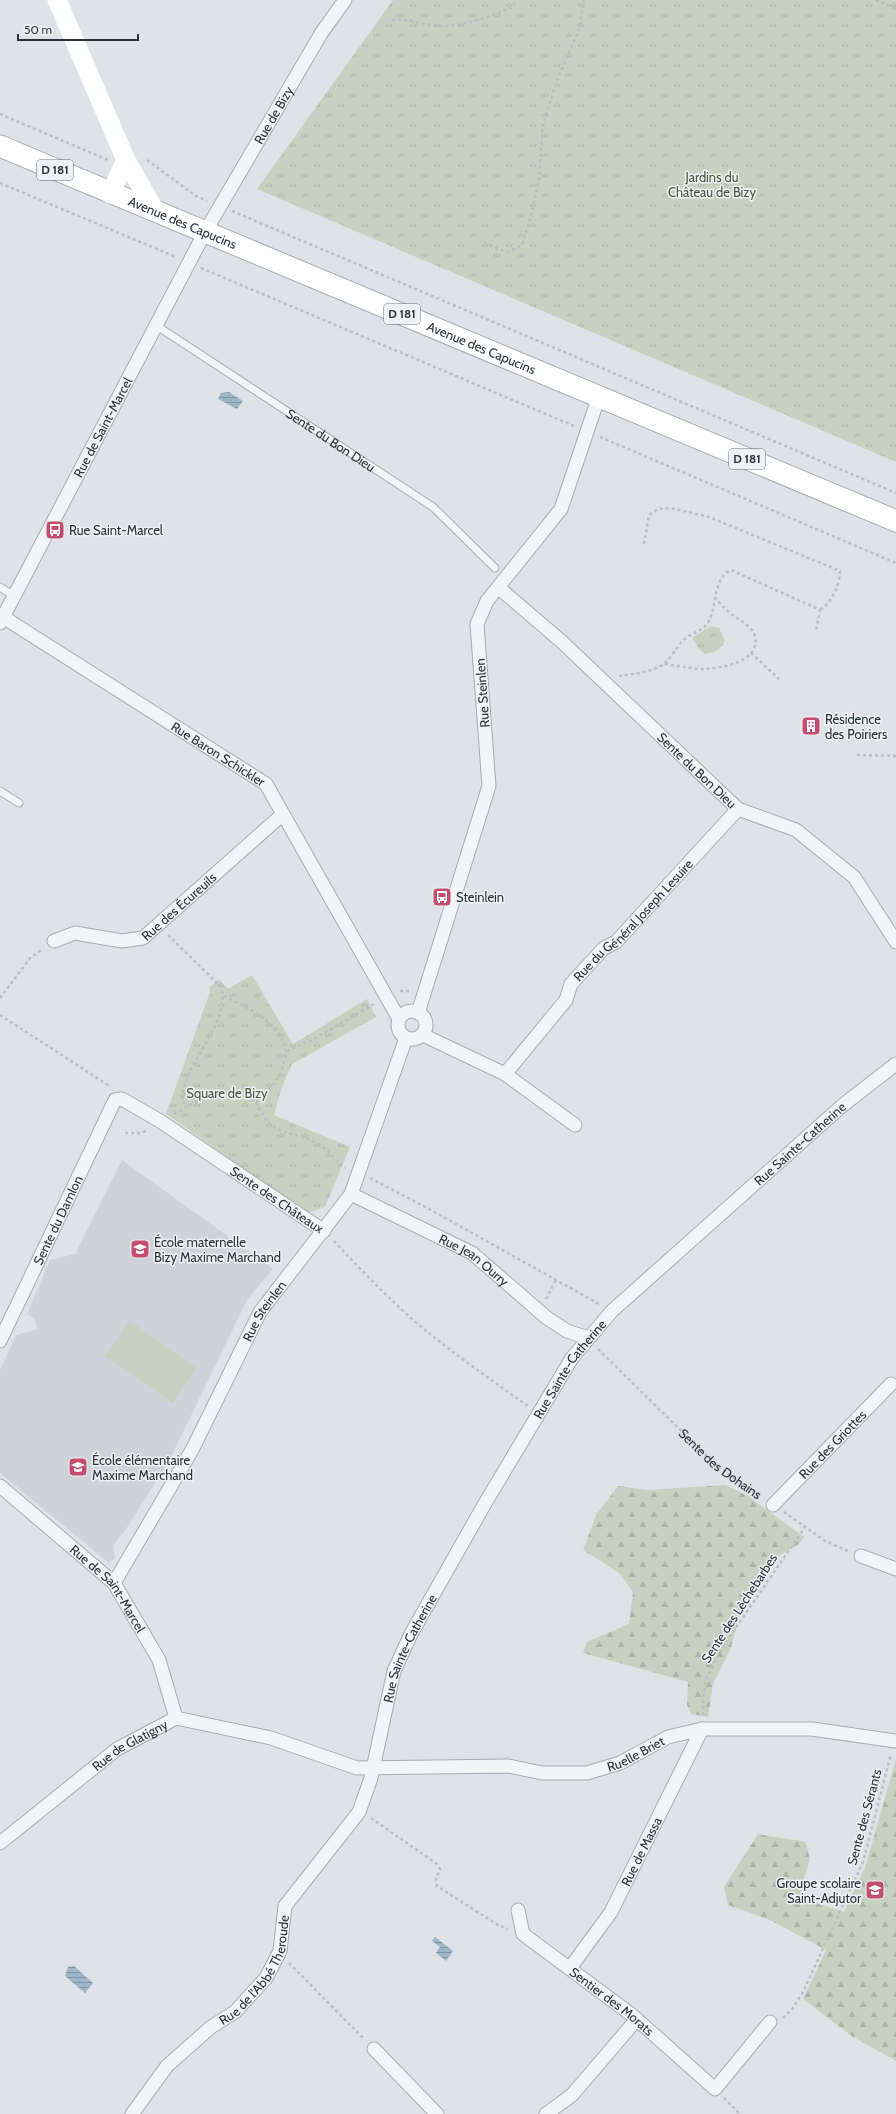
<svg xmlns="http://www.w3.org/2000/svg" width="896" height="2114" font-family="Cabin,sans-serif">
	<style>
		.built { fill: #cdd3d9 }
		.forest { fill: url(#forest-firs) }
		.park { fill: url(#park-tufts) }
		.pitch { fill: #c7d1c1 }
		.water { fill: url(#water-rules) }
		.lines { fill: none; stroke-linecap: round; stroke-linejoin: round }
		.lane-casing { stroke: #a5abb1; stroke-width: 9 }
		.street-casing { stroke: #a5abb1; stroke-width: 15 }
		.primary-casing { stroke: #9fa9b2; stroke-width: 23 }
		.path { stroke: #babec2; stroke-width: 2.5; stroke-dasharray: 3 3; stroke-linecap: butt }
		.lane { stroke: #f2f4f6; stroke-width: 7 }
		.street { stroke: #f2f4f6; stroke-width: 13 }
		.secondary { stroke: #fff; stroke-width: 19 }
		.primary { stroke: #fff; stroke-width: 21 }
		.labels { text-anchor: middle; stroke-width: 3; stroke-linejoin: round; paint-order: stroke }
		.shield { fill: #eff2f5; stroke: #646c74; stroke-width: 1 }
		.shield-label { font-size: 12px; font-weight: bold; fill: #29333d }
		.street-label { font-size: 13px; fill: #29333d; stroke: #eff2f5 }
		.park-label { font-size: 13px; fill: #425838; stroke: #eff2f5 }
		.poi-label { font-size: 13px; fill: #29333d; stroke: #eff2f5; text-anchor: start }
	</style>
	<defs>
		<pattern id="forest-firs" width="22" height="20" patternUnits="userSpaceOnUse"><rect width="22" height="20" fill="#c7d1c1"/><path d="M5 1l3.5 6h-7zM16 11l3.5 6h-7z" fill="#abb4a7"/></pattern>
		<pattern id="park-tufts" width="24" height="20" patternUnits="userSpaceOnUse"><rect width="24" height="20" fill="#c7d1c1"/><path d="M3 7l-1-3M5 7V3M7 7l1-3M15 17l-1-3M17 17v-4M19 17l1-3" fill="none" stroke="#abb4a7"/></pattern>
		<pattern id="water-rules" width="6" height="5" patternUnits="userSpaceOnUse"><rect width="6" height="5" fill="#9db5c5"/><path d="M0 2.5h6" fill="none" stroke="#8094a1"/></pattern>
	</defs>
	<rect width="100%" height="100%" fill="#dfe3e7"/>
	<polygon class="built" points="122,1160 273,1269 247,1300 169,1461 128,1526 113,1546 115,1558 109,1563 0,1473 0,1370 16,1335 38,1329 34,1318 27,1314 50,1260 75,1254"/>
	<g class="forest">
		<polygon points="725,1485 748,1496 804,1537 799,1544 778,1556 745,1594 731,1648 713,1684 708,1717 691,1714 687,1705 688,1682 583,1653 587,1642 629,1624 633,1592 619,1573 583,1550 596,1515 618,1486 648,1490"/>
		<polygon points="896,1759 896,2061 853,2037 803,1999 826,1950 770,1920 728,1905 724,1887 758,1834 806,1842 810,1860 801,1887 810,1901 844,1912 865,1868"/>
	</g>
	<g class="park">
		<polygon points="393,0 896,0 896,462 257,189"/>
		<path d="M711,626L719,628L725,641C722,649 713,653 705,654L700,650L692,638Z"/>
		<polygon points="252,975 293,1044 367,999 376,1017 292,1064 281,1090 274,1115 350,1147 325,1207 307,1213 166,1114 210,992 209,987 219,980 228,989"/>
	</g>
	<polygon class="pitch" points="130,1321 197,1368 173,1403 105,1356"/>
	<g class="water">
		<polygon points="229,392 243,401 237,409 218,399 221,393"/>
		<polygon points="435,1937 453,1951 446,1961 436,1953 440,1947 432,1941"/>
		<polygon points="74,1966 93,1983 85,1993 65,1976 68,1967"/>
	</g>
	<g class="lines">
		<g class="lane-casing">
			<g id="lane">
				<path id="s2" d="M157,326L433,507L495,568"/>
				<polyline points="0,587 14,596"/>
				<polyline points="0,791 19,803"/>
			</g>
		</g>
		<g class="street-casing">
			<g id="street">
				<path id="s3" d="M499,588L561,641L738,809L796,830L854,877L896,942"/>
				<path id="s4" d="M3,617L266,784L399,1019"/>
				<path id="s5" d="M0,623L205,232L322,32L345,0"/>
				<path id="s6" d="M54,941L75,933L122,941L143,938L283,814"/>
				<circle cx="412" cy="1025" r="14"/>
				<polyline points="418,1013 489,786 477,624 487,601 561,509 599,396"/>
				<polyline points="423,1035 505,1074 575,1125"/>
				<path id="s7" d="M505,1074L566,1000L571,984L604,948L616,942L738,809"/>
				<path id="s8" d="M351,1194L472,1253L547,1318L567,1331L588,1338"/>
				<path id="s9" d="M0,1341L115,1100L122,1099L160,1121L324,1231"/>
				<path id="s10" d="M0,1486L114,1583L159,1660L176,1718"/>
				<path id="s11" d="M773,1505L891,1384"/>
				<polyline points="861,1556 896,1569"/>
				<path id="s12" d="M114,1583L192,1450L260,1312L351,1194L406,1038"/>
				<path id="s13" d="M0,1843L117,1749L176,1718L271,1738L357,1768L509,1766L542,1773H587L620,1763L668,1737L702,1729H812L896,1741"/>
				<path id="s14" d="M518,1910L523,1934L632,2015L715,2089L770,2022"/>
				<path id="s15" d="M570,1968L611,1912L702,1729"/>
				<polyline points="374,2049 437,2114"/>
				<path id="s16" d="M132,2114L167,2066L211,2027L235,2012L266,1978L280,1951L285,1906L359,1812L371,1778L394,1671L411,1634L484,1505L572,1358L612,1311L843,1105L896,1064"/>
				<polyline points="546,2114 572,2095 637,2019"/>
			</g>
		</g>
		<g class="primary-casing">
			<g id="primary">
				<path id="s17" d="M0,146L896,521"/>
			</g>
		</g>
		<g class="path">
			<polyline points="876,0 896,9"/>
			<path d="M392,20C411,18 424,26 441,26C466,26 490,16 513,7L516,0"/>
			<polyline points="0,114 108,160"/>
			<polyline points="147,160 196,196 207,201"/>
			<polyline points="0,183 176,257"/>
			<polyline points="232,211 896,493"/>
			<polyline points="484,243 507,252 522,245 531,216 539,179 543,124 557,80 579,30 584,0"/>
			<polyline points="201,268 574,426"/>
			<polyline points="600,437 896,563"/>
			<path d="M644,544L649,515L658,509L671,508L709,517L840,571C840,584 832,603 820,610"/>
			<polyline points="751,653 779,679"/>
			<path d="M665,664C677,666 689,668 701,669C719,669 761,662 755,637C752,624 737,620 729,612C724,608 720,603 716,599"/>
			<path d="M619,676C633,674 654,672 665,663C674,655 677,644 687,637C695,632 704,630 709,621C717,606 713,578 731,570L816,608L820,610L816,631"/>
			<polyline points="857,755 896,756"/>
			<path d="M168,935L221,987C232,1023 182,1063 182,1101L189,1106"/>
			<polyline points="400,991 411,991"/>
			<path d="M224,996C246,1007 281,1022 286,1051C287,1055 284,1061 283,1065C279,1081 268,1091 256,1101"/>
			<polyline points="0,998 31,957 43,949"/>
			<polyline points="0,1015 111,1087"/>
			<polyline points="287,1051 314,1039 374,1004"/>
			<path d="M174,1114C188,1107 214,1089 229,1091C238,1093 248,1098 256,1101C273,1143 292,1126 323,1147C331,1153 339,1165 345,1168"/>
			<polyline points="125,1133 142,1133 147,1130"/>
			<polyline points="370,1178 431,1210 599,1304"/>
			<path d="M334,1241C361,1270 389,1299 419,1325C454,1354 491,1380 528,1406"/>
			<polyline points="546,1299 556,1280"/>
			<path id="s1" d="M598,1349L715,1464L762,1497"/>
			<polyline points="784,1512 825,1541 848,1551"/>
			<polyline points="703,1715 703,1699 707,1677 726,1642 805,1527"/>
			<polyline points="371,1818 437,1864 440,1869 436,1879 437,1886 498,1925 508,1929"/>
			<polyline points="289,1963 364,2039"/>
			<polyline points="783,2018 793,2008 803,1992 863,1862 891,1754"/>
			<polyline points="724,2098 740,2114"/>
		</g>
		<use href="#lane" class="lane"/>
		<use href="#street" class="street"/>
		<g class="secondary">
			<polyline points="57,0 126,160 155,211"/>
			<polyline points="110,194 126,160"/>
		</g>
		<use href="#primary" class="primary"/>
	</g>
	<defs>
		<g id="bus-square" transform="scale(1)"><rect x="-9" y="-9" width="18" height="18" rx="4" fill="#c34d6e" stroke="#eff2f5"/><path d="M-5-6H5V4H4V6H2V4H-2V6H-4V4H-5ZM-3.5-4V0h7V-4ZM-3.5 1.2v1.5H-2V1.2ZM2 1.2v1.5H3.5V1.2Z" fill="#fff"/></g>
		<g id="building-square" transform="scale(1)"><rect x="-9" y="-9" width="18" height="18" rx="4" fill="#c34d6e" stroke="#eff2f5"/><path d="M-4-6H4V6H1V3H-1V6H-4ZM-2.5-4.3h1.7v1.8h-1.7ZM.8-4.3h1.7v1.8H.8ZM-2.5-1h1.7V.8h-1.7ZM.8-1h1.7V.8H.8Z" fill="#fff"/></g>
		<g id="school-square" transform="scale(1)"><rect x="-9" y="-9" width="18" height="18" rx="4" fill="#c34d6e" stroke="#eff2f5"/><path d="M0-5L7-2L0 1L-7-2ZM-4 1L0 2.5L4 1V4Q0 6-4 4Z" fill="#fff"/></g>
	</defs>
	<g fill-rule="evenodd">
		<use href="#bus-square" x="55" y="530"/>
		<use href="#building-square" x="811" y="726"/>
		<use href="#bus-square" x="442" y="897"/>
		<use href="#school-square" x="140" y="1249"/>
		<use href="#school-square" x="78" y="1467"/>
		<use href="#school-square" x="875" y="1890"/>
	</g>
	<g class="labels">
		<g class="shield">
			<rect x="37" y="160" width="36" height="20" rx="3"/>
			<rect x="384" y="304" width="36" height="20" rx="3"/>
			<rect x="729" y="449" width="36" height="20" rx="3"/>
		</g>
		<g class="shield-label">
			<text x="55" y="174">D 181</text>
			<text x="402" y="318">D 181</text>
			<text x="747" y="463">D 181</text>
		</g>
		<g class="street-label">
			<text dy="5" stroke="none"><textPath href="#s5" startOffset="577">Rue de Bizy</textPath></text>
			<text dy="5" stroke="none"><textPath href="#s17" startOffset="198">Avenue des Capucins</textPath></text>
			<text dy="5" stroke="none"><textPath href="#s17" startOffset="522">Avenue des Capucins</textPath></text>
			<text dy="5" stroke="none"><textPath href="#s5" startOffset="221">Rue de Saint-Marcel</textPath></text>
			<text dy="5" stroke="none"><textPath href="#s2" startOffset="208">Sente du Bon Dieu</textPath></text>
			<text transform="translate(482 693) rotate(-94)" y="5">Rue Steinlen</text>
			<text dy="5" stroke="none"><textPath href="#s4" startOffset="255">Rue Baron Schickler</textPath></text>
			<text dy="5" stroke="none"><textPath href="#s3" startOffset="269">Sente du Bon Dieu</textPath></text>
			<text dy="5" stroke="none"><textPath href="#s6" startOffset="139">Rue des Écureuils</textPath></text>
			<text dy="5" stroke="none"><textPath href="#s7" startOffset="202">Rue du Général Joseph Lesuire</textPath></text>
			<text dy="5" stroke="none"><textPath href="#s16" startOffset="1207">Rue Sainte-Catherine</textPath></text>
			<text dy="5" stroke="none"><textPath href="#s9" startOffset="459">Sente des Châteaux</textPath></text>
			<text dy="5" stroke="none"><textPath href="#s9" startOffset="134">Sente du Damlon</textPath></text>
			<text dy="5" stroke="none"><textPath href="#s8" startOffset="140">Rue Jean Ourry</textPath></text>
			<text dy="5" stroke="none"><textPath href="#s12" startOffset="311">Rue Steinlen</textPath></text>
			<text dy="5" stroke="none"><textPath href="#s16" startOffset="883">Rue Sainte-Catherine</textPath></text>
			<text dy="5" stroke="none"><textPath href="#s11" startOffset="85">Rue des Griottes</textPath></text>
			<text dy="5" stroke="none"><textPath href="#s1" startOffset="168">Sente des Dohains</textPath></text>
			<text dy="5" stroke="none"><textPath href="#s10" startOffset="150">Rue de Saint-Marcel</textPath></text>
			<text transform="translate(739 1608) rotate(-57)" y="5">Sente des Lèchebarbes</text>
			<text dy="5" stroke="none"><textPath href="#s16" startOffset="560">Rue Sainte-Catherine</textPath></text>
			<text dy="5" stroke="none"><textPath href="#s13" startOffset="163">Rue de Glatigny</textPath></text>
			<text dy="5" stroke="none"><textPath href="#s13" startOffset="688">Ruelle Briet</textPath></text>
			<text transform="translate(864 1817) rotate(-75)" y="5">Sente des Sérants</text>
			<text dy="5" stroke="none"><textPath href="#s15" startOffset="137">Rue de Massa</textPath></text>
			<text dy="5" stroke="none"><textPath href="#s16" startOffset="194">Rue de l'Abbé Theroude</textPath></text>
			<text dy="5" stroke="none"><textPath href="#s14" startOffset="136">Sentier des Morats</textPath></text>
		</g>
		<g class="park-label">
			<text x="712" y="182">Jardins du<tspan x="712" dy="15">Château de Bizy</tspan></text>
			<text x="227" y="1098">Square de Bizy</text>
		</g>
		<g class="poi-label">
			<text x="69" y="535">Rue Saint-Marcel</text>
			<text x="825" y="724">Résidence<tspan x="825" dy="15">des Poiriers</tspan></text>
			<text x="456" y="902">Steinlein</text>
			<text x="154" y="1247">École maternelle<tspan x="154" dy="15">Bizy Maxime Marchand</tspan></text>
			<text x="92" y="1465">École élémentaire<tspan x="92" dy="15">Maxime Marchand</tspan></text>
			<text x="861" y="1888" text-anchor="end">Groupe scolaire<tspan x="861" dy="15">Saint-Adjutor</tspan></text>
		</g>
	</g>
	<path d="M18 34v6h120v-6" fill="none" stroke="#29333d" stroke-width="2"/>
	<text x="24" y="34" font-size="12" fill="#29333d" stroke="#eff2f5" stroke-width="3" paint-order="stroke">50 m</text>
</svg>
